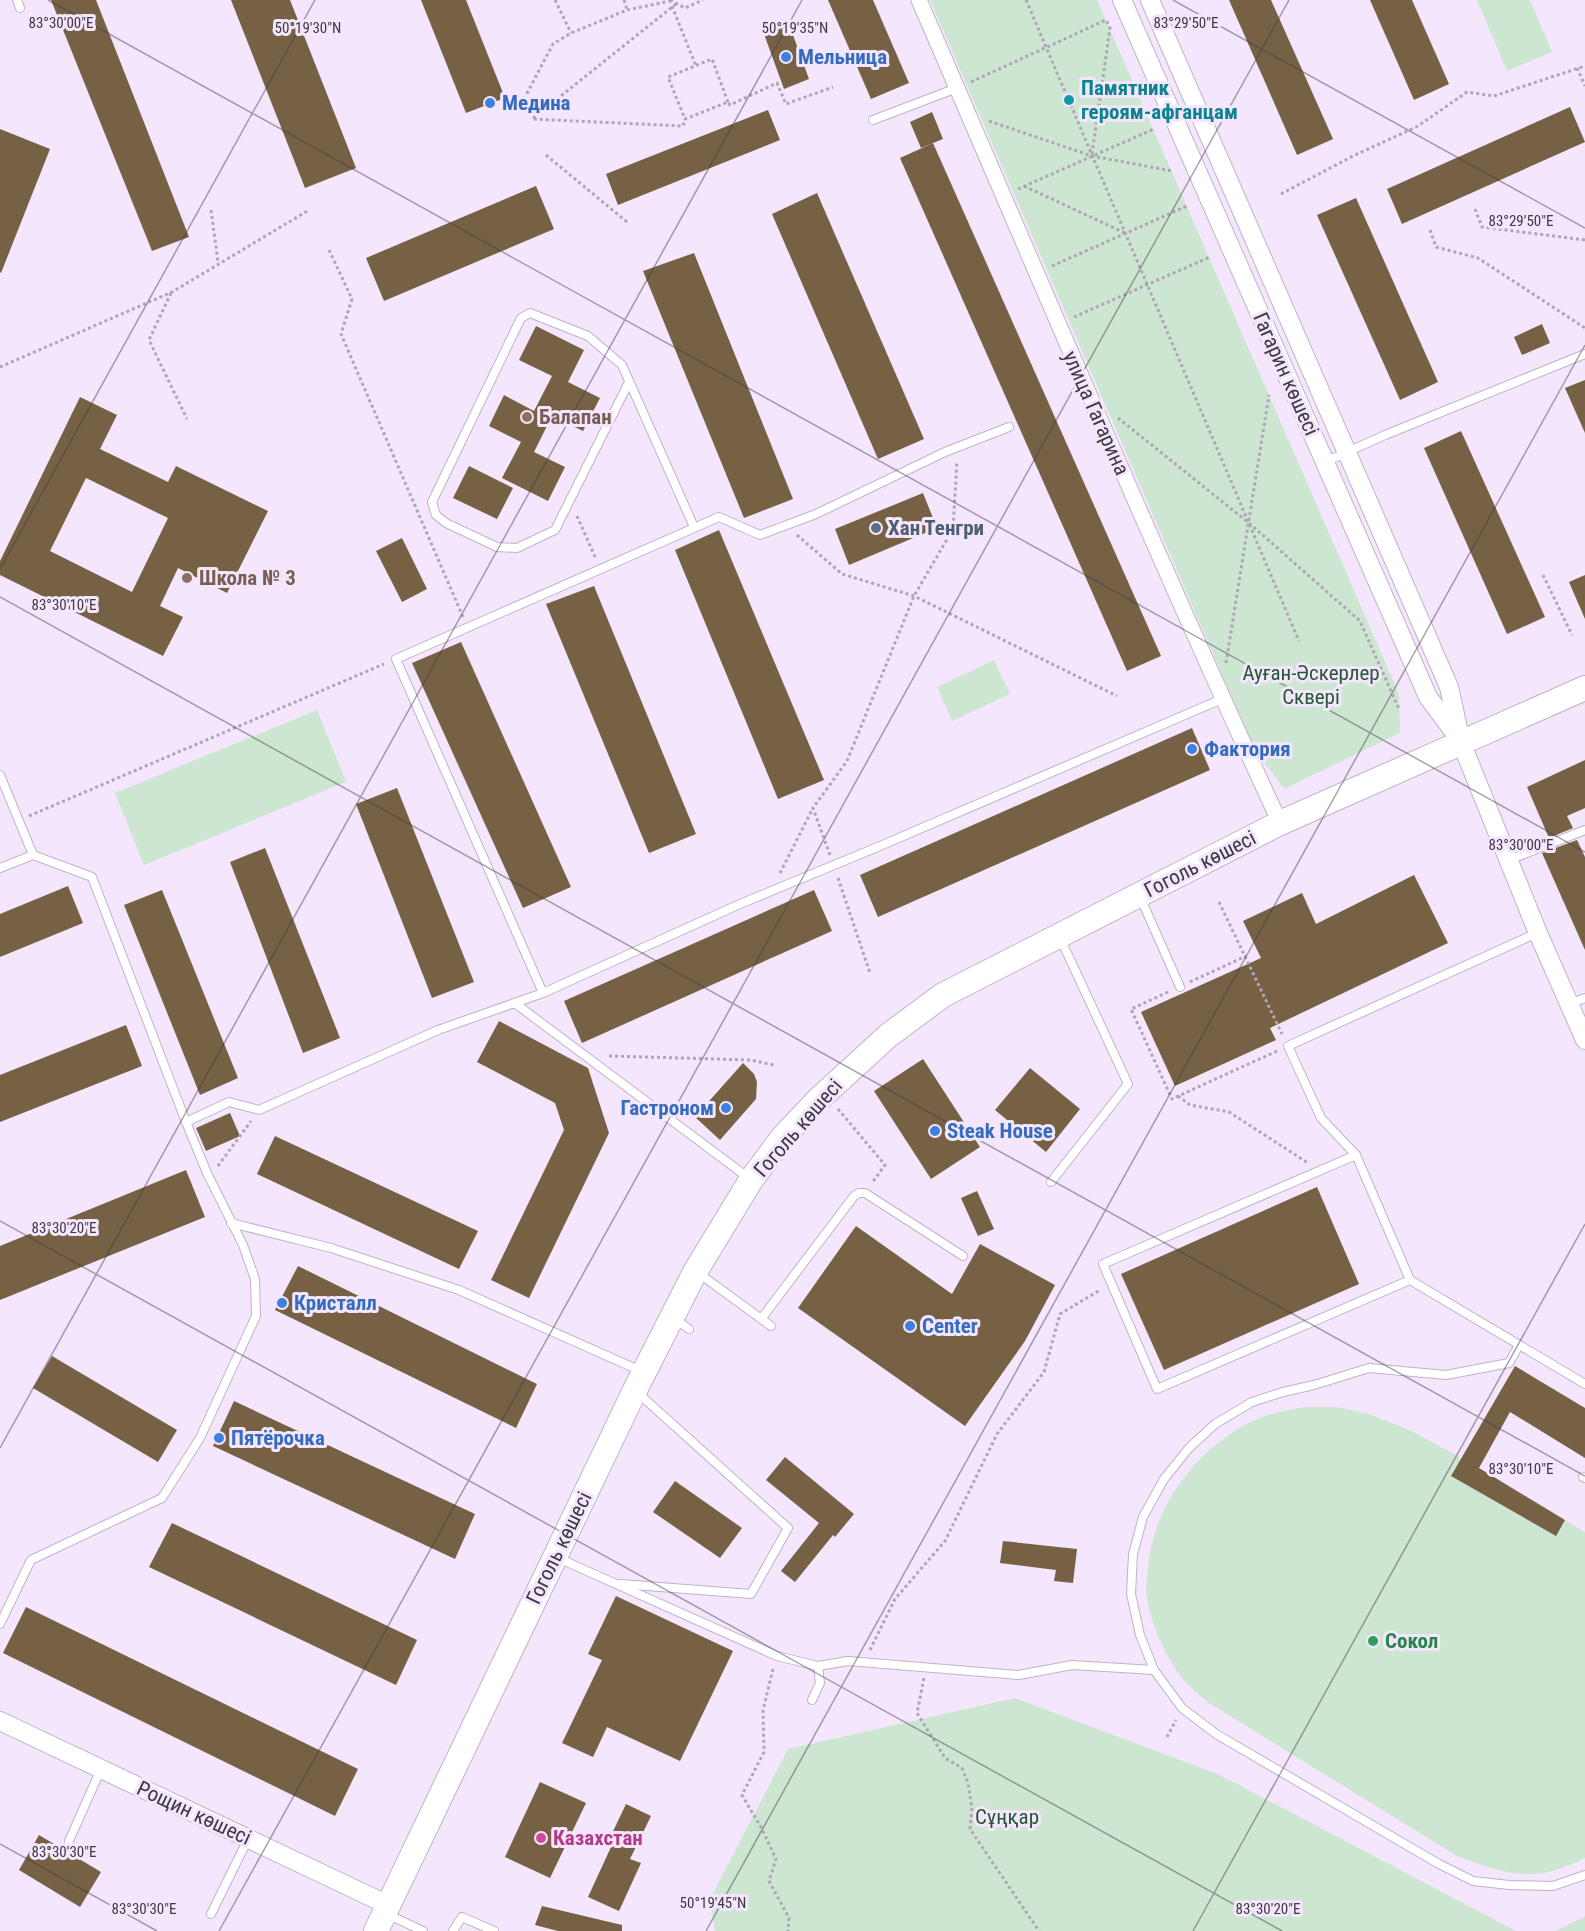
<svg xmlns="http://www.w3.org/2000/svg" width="1585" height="1931" font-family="'Roboto Condensed',sans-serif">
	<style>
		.green { fill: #cde6d2 }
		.building { fill: #776145; fill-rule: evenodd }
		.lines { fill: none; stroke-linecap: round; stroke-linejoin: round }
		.service-casing { stroke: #c0b3c8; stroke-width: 10 }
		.minor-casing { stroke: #c0b3c8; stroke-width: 17 }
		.tertiary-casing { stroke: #c0b3c8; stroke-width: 20 }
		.primary-casing { stroke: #c0b3c8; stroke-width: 26 }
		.path { stroke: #b0a5b6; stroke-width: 3; stroke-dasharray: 3 3; stroke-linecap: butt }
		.service { stroke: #fff; stroke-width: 8 }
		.minor { stroke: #fff; stroke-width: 15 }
		.tertiary { stroke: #fff; stroke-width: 18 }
		.primary { stroke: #fff; stroke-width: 24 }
		.ticks { fill: none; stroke: #3e3942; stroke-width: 1.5; stroke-opacity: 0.45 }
		.shop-dot { fill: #3f7fe0; stroke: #f4e6fc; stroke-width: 2 }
		.culture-dot { fill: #0f9aa8; stroke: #f4e6fc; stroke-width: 2 }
		.education-dot { fill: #8d6e63; stroke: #f4e6fc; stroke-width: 2 }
		.service-dot { fill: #5c6f8a; stroke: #f4e6fc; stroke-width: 2 }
		.leisure-dot { fill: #2e9e5b; stroke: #f4e6fc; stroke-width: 2 }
		.hotel-dot { fill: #d1479c; stroke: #f4e6fc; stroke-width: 2 }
		.labels { text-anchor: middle; stroke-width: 6; stroke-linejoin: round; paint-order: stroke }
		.shop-label { font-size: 21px; font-weight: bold; fill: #366cbe; stroke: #f4e6fc; text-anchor: start }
		.culture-label { font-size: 21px; font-weight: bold; fill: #0d838f; stroke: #f4e6fc; text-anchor: start }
		.street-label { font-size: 21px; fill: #3e3942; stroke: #f4e6fc }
		.education-label { font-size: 21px; font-weight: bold; fill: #785e54; stroke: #f4e6fc; text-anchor: start }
		.service-label { font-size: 21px; font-weight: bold; fill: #4e5e75; stroke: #f4e6fc; text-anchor: start }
		.park-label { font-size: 21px; fill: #255734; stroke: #f4e6fc }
		.leisure-label { font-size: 21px; font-weight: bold; fill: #27864d; stroke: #f4e6fc; text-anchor: start }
		.hotel-label { font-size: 21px; font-weight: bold; fill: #b23c85; stroke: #f4e6fc; text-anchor: start }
		.ticks-label { font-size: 15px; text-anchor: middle; fill: #3e3942; stroke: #f4e6fc; stroke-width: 6; stroke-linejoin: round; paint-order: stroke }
	</style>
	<rect width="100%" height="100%" fill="#f4e6fc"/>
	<g class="green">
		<polygon points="930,0 1097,0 1399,694 1400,733 1284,789 1254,748"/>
		<polygon points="1477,0 1530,0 1552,52 1507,71"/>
		<polygon points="994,660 1010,694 952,721 937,687"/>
		<polygon points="317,710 346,782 144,865 115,793"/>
		<path d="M1305,1407H1337L1369,1414L1414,1432L1461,1458L1585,1532V1858C1534,1884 1508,1875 1457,1856L1209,1703C1200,1695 1189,1687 1182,1678C1165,1656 1152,1626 1147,1599C1145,1589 1147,1577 1148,1567C1154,1506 1197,1447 1253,1421C1269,1413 1288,1410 1305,1407Z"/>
		<polygon points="1015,1698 1220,1775 1516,1931 715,1931 710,1899 788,1749"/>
		<polygon points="1585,1916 1585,1931 1555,1931"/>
	</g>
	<g class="building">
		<polygon points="51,0 96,0 189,237 152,251"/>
		<polygon points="231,0 290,0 356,168 305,188"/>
		<polygon points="421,0 466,0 505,98 466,113"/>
		<polygon points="828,0 873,0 909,83 871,99"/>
		<polygon points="1229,0 1271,0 1333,139 1297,155"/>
		<polygon points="1370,0 1412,0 1449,84 1414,100"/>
		<polygon points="789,24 809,79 784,89 764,34"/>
		<polygon points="1570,107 1585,142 1402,224 1387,189"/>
		<polygon points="768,110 780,140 618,205 606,174"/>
		<polygon points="932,112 943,139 921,148 910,122"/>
		<polygon points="0,129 50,149 1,273 0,272"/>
		<polygon points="933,143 1161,656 1127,671 900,158"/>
		<polygon points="536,186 554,229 384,301 366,258"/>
		<polygon points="817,193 924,439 878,459 772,214"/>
		<polygon points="1356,198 1438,382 1400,400 1317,215"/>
		<polygon points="694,253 793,499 744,518 643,271"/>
		<polygon points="1542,324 1550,343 1522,355 1514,337"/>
		<polygon points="536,326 584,350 568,382 600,398 583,431 552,416 534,452 565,467 548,501 502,478 521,442 489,426 504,395 534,411 552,376 519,360"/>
		<polygon points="1585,380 1585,433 1565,388"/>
		<path d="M80,397L117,415L100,449L168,482L176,466L268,511L227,593L178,568L160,606L183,617L163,656L0,575V561ZM86,478L168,518L132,592L50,551Z"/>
		<polygon points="1461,431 1545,617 1507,634 1424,448"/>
		<polygon points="469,466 513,488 497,519 453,498"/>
		<polygon points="923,493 937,528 849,565 835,529"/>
		<polygon points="719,530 824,780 778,799 675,550"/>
		<polygon points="402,538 427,589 402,602 376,551"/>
		<polygon points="1585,575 1585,619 1569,582"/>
		<polygon points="594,586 696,834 649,853 546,604"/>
		<polygon points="461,642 571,887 523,908 412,663"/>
		<polygon points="1192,728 1210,770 878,917 860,875"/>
		<polygon points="1585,760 1585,808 1567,816 1573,828 1549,838 1527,787"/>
		<polygon points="397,788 474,982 432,998 356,804"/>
		<polygon points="1577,840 1585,857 1585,950 1542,853"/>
		<polygon points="265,848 340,1038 303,1053 230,862"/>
		<polygon points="1414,875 1448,943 1270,1028 1276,1040 1175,1086 1141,1012 1261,958 1243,921 1302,893 1316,924"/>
		<polygon points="68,886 83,923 0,957 0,914"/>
		<polygon points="162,890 238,1078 200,1095 124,905"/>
		<polygon points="814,890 832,931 582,1043 564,1001"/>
		<polygon points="499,1021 588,1068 609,1133 529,1298 491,1280 564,1130 555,1103 477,1062"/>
		<polygon points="126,1025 142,1066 0,1122 0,1075"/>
		<polygon points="923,1059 980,1147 931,1179 874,1091"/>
		<polygon points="743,1063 754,1074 757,1082 756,1099 720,1140 695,1117"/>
		<polygon points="1030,1068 1080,1109 1046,1152 995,1110"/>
		<polygon points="230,1113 240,1136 206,1151 196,1128"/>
		<polygon points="275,1136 478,1231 459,1269 257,1174"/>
		<polygon points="186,1170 205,1217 0,1300 0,1246"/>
		<polygon points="1317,1187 1359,1284 1164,1370 1121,1274"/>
		<polygon points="977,1191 994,1229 978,1236 961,1198"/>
		<polygon points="856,1226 952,1294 980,1244 1055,1285 1025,1341 965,1426 798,1308"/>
		<polygon points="298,1266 537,1384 516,1428 275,1310"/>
		<polygon points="52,1356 177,1430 158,1462 33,1388"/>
		<polygon points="1515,1366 1585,1408 1585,1458 1510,1412 1479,1468 1565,1520 1556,1536 1451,1476"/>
		<polygon points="234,1401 475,1514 455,1559 213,1446"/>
		<polygon points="785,1457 854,1514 835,1537 833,1535 795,1582 781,1571 819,1523 766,1480"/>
		<polygon points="675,1481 742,1528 720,1558 653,1512"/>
		<polygon points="172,1523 417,1640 396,1685 149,1567"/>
		<polygon points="1003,1541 1077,1549 1073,1583 1054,1581 1056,1570 1000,1563"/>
		<polygon points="616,1596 733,1651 680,1761 607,1727 593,1757 562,1743 602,1660 588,1654"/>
		<polygon points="26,1607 358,1769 335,1816 3,1653"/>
		<polygon points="540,1782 586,1803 550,1878 505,1857"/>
		<polygon points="626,1804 651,1816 630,1859 641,1863 619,1911 588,1897 611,1847 607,1844"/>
		<polygon points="39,1835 101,1872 80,1907 19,1870"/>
		<polygon points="542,1906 622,1925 622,1931 558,1931 535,1925"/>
	</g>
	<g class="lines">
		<g class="service-casing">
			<g id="service">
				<polyline points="17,0 20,8"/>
				<polyline points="873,120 957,88"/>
				<polyline points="629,382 555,530 517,548 497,547 446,523 436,515 432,502 521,318 530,313 588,336 622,365 694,527"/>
				<polyline points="1325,462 1385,435 1585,354"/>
				<polyline points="0,775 33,855"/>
				<polyline points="1509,860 1585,830"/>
				<polyline points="0,868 33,855 92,877 186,1122 207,1173 243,1245 255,1279 256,1316 200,1438 162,1498 31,1560 0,1624"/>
				<polyline points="1141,899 1180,987"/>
				<polyline points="543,993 396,659 719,517 760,535 816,514 945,452 1009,427"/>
				<polyline points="516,1004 750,1179"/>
				<polyline points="1569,1004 1585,998"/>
				<polyline points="186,1122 229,1102 259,1110 438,1030 543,993 740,904 880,846 1222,699"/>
				<polyline points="1356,1155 1321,1118 1288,1046 1537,933"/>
				<polyline points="1051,1182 1128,1084 1061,940"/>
				<polyline points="231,1223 331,1248 459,1290 641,1371"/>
				<polyline points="697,1272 771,1326"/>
				<polyline points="1410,1280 1157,1389 1103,1264 1356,1155 1410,1280 1585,1384"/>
				<polyline points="761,1319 854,1196 859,1193 865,1193 963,1256"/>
				<polyline points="676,1320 689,1329"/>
				<polyline points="1519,1345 1509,1363 1446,1375 1369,1368 1314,1385 1283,1392 1252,1402 1215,1424 1189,1448 1164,1479 1143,1517 1133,1554 1131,1594 1140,1635 1154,1670 1182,1708 1216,1734 1439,1864 1473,1881 1509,1885 1553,1886 1585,1875"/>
				<polyline points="1583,1477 1585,1478"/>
				<polyline points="558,1558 777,1656 818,1666 848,1661 1019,1675 1072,1665 1154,1670"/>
				<polyline points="621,1584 751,1594 788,1528 638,1393"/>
				<polyline points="812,1700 820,1683 818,1666"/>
				<polyline points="69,1841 101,1769"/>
				<polyline points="211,1914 248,1839"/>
				<polyline points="387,1914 423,1931"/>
				<polyline points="453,1931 462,1917 494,1931"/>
			</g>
		</g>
		<g class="minor-casing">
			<path id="minor" d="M919,0C1038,275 1154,551 1280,823"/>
		</g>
		<g class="tertiary-casing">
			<g id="tertiary">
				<polyline points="1122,0 1428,697 1457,736"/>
				<polyline points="1150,0 1449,687 1461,742 1538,933 1585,1040"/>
				<polyline points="0,1721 388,1905"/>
			</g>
		</g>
		<g class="primary-casing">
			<polyline id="primary" points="376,1931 635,1390 695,1272 751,1180 783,1137 820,1098 889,1035 943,995 1280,823 1585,688"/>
		</g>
		<g class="path">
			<polyline points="555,0 571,33"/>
			<polyline points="624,0 627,10"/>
			<polyline points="670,0 685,8 703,0"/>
			<polyline points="1026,0 1299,641"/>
			<polyline points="676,4 532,119 683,126 685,119"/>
			<polyline points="672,6 696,66"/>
			<polyline points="1577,68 1585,86"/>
			<polyline points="971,82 1106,20 1110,28 1092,154"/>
			<polyline points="524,99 553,44 571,33 627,10 670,1"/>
			<polyline points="728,102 712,59 668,77 685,119 728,102 730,105 777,83 786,104 833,87"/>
			<polyline points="989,121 1092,156 1172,171"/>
			<polyline points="546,155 627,222"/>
			<polyline points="1024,186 1125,233"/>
			<polyline points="1018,189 1154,129"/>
			<polyline points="1281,194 1351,157 1418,126 1467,92 1494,96 1585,66"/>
			<polyline points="1475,209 1482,227 1585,240"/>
			<polyline points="211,210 218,262"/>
			<polyline points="1430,230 1436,247 1478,258 1585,328"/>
			<polyline points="329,250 352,299 341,334 463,617"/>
			<polyline points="1052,266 1187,206"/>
			<polyline points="171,293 149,340 187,419"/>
			<polyline points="1074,317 1210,257"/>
			<polyline points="0,367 172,292 309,210"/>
			<polyline points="1118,418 1249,523 1360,621 1399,709"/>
			<polyline points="577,516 596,559"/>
			<polyline points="797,535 842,574 914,596 1117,696"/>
			<polyline points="1543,575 1572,635"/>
			<polyline points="1226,663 1269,395"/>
			<polyline points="29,816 384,664"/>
			<polyline points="830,855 813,808 847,761 914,596 953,529 957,461"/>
			<polyline points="780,873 813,808"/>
			<polyline points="838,878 870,973"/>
			<polyline points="1219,902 1282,1034"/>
			<polyline points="1190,982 1246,956"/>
			<polyline points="1168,992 1131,1009 1172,1099 1277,1051"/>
			<polyline points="609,1056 751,1060 774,1065"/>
			<polyline points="1178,1096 1190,1105 1229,1112 1308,1163"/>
			<polyline points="838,1109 885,1165 872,1183"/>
			<polyline points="218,1166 251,1121"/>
			<polyline points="870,1650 895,1599 945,1541 997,1434 1044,1372 1060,1314 1100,1290"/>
			<polyline points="773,1669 763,1710 764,1752 742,1795 762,1829 776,1859 769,1881 789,1918 788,1931"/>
			<polyline points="924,1678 917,1713 945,1758 962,1768 968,1783 972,1808 970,1829 1039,1931"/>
			<polyline points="1167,1737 1176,1720"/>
		</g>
		<use href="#service" class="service"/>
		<use href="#minor" class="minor"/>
		<use href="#tertiary" class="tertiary"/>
		<use href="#primary" class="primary"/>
	</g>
	<path class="ticks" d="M48,0L1585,852M1173,0L1585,228M0,569L315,0M0,597L1585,1476M0,1221L1282,1931M0,1448L802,0M0,1844L157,1931M219,1931L1289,0M706,1931L1585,345M1193,1931L1585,1224"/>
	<g class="shop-dot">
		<circle cx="786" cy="57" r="6"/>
		<circle cx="490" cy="103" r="6"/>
		<circle cx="1192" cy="749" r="6"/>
		<circle cx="726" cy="1108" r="6"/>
		<circle cx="935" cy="1131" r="6"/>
		<circle cx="282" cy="1303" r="6"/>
		<circle cx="910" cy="1326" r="6"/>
		<circle cx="219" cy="1438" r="6"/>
	</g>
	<circle class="culture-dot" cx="1069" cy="100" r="6"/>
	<g class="education-dot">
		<circle cx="527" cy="417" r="6"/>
		<circle cx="187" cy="578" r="6"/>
	</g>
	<circle class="service-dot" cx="876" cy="528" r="6"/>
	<circle class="leisure-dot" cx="1373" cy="1641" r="6"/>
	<circle class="hotel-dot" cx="541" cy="1838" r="6"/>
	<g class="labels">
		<g class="shop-label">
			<text x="798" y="64">Мельница</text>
			<text x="502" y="110">Медина</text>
			<text x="1204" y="756">Фактория</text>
			<text x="714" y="1115" text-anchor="end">Гастроном</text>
			<text x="947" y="1138">Steak House</text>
			<text x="294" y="1310">Кристалл</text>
			<text x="922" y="1333">Center</text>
			<text x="231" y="1445">Пятёрочка</text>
		</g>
		<g class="culture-label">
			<text x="1081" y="95">Памятник<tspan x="1081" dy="24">героям-афганцам</tspan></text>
		</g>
		<g class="street-label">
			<text transform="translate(1286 374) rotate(66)" y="7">Гагарин көшесі</text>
			<text transform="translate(1096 413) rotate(66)" y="7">улица Гагарина</text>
			<text transform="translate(1200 864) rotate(-27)" y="7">Гоголь көшесі</text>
			<text transform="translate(798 1128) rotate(-49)" y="7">Гоголь көшесі</text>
			<text transform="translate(559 1548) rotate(-64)" y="7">Гоголь көшесі</text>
			<text transform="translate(194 1813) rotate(25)" y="7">Рощин көшесі</text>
		</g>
		<g class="education-label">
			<text x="539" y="424">Балапан</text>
			<text x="199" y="585">Школа № 3</text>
		</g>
		<g class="service-label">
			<text x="888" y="535">Хан Тенгри</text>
		</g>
		<g class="park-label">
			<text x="1311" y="680">Ауған-Әскерлер<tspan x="1311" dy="24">Сквері</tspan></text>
			<text x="1007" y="1824">Сұңқар</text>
		</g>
		<g class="leisure-label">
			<text x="1385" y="1648">Сокол</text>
		</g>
		<g class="hotel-label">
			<text x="553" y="1845">Казахстан</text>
		</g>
	</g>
	<g class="ticks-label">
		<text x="1186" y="28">83°29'50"E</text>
		<text x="61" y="28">83°30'00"E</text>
		<text x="308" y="33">50°19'30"N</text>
		<text x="795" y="33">50°19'35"N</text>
		<text x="1521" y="226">83°29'50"E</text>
		<text x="64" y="610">83°30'10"E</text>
		<text x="1521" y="850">83°30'00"E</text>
		<text x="64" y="1233">83°30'20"E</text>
		<text x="1521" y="1474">83°30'10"E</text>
		<text x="64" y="1857">83°30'30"E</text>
		<text x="713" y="1908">50°19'45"N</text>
		<text x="144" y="1914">83°30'30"E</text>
		<text x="1268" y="1914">83°30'20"E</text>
	</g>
</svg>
